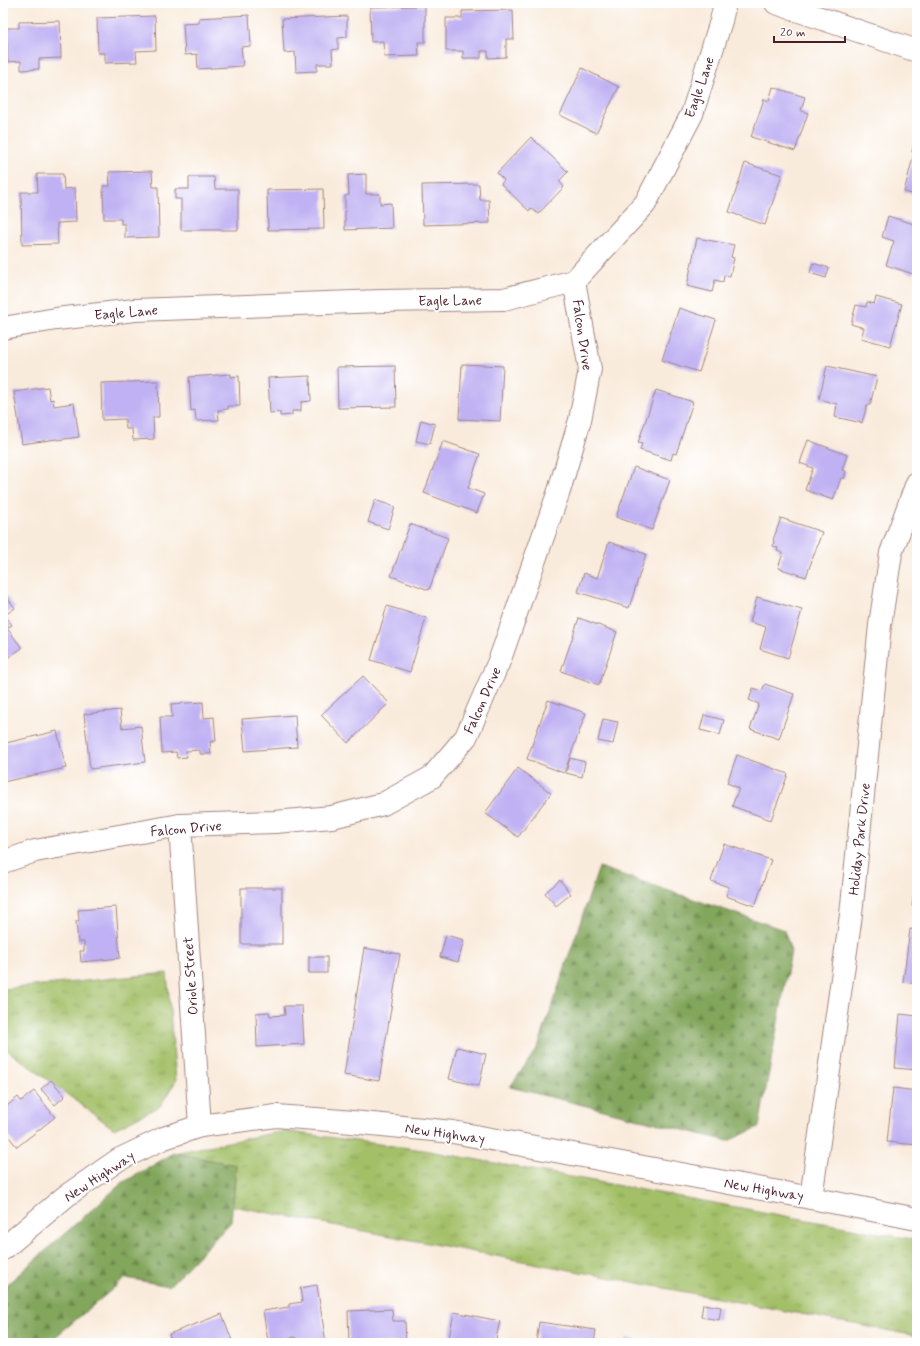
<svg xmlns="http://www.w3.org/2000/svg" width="920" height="1346" font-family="Mynerve,sans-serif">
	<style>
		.grass { fill: url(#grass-tufts); stroke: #76704a }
		.forest { fill: url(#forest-firs); stroke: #666244 }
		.building { fill: #bfb1f3 }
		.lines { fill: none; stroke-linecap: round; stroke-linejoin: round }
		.minor-casing { stroke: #a28583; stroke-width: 24 }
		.minor { stroke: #fff; stroke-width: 22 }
		.labels { text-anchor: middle; stroke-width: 4; stroke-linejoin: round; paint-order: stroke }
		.street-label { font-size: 14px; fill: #4a1f2b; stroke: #fff }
	</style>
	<defs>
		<pattern id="grass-tufts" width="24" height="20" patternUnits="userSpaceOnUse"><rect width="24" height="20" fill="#a3c068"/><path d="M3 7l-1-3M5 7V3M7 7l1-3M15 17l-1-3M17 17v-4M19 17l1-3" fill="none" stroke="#879b56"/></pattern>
		<pattern id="forest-firs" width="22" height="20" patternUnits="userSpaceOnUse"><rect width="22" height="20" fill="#82a65c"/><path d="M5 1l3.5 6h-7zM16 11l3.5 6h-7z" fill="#6c874c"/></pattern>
	</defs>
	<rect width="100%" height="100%" fill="#fff"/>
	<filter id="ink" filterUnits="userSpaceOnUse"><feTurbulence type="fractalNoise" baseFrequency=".025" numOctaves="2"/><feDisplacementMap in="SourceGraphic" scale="8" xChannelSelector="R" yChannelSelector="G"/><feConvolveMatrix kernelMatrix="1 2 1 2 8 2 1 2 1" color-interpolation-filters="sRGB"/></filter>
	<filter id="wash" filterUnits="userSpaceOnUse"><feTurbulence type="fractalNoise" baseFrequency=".012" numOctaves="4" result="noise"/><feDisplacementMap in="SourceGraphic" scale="16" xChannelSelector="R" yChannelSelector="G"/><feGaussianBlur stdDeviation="0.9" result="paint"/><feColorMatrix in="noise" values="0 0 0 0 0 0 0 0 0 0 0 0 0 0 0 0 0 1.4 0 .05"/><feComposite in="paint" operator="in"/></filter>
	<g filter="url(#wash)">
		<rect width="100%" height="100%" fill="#f9ebdb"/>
		<g class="grass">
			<polygon points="167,973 176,1081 160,1106 114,1129 3,1047 3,989"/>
			<polygon points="283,1131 423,1150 917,1240 917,1336 233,1206 236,1165 174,1153"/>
		</g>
		<g class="forest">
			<polygon points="599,867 784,930 791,951 759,1127 728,1141 510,1087 538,1047"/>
			<polygon points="174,1153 236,1165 231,1222 169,1286 126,1278 48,1343 3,1343 3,1288 122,1183"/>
		</g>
		<g id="blocks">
			<g class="building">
				<polygon points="425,6 425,42 418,42 419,56 384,57 383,41 371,42 370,7"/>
				<polygon points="513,10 514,39 506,39 506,57 488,58 488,51 481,51 481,58 463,58 463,51 446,51 446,18 462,18 462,11"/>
				<polygon points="249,15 251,46 241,47 243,66 198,69 197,54 185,55 183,24 199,23 199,18"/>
				<polygon points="155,16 156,50 136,51 137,62 105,63 105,53 98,53 97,18"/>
				<polygon points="347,16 347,37 338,38 338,49 332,50 333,64 317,64 317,71 296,72 295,52 284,53 282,19"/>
				<polygon points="60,21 61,58 39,59 39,69 21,70 21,61 8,62 6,28 19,28 19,22"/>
				<polygon points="582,68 619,87 596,133 560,115"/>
				<polygon points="773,87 805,97 801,111 808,113 795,151 751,137 764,99 769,101"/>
				<polygon points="531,137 568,172 559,181 564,187 538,214 531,208 529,211 501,184 504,180 497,173"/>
				<polygon points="915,138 917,138 917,195 904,192 914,153 912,152"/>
				<polygon points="745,163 782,175 765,225 729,212"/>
				<polygon points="152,171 153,187 158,187 159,237 125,238 125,224 121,224 121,219 104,219 103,186 110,186 109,172"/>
				<polygon points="37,174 63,174 64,189 75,188 76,222 57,223 58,244 22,245 21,192 38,192"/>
				<polygon points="366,174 366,194 380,194 380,204 391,203 392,228 345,230 345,196 349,195 348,175"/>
				<polygon points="189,177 214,177 215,189 238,189 238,230 181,230 181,199 175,199 175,189 189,189"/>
				<polygon points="479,184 480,200 489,200 490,223 423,225 422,185"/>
				<polygon points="323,189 324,229 268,230 267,190"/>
				<polygon points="888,216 917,225 917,263 913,274 886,265 894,241 882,237"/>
				<polygon points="697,238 734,245 731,257 734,258 730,276 724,275 723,282 715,280 712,292 687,286"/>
				<polygon points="813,263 829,268 826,278 810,273"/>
				<polygon points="876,297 902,304 890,346 861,338 864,328 851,324 856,305 866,307 867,302 874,304"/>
				<polygon points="679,308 716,320 699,372 662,360"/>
				<polygon points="462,364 503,366 500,421 459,419"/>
				<polygon points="395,366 396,407 338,408 337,367"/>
				<polygon points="827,366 877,377 870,405 867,405 862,423 835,417 837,404 819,399"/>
				<polygon points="231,374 231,377 239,376 240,406 228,406 228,409 218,410 219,420 196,421 195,410 191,411 189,377"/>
				<polygon points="310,376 311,401 301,402 301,411 292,411 292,415 280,416 280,412 270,413 268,378"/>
				<polygon points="158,381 159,417 153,417 154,439 133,440 132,429 126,429 125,419 102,420 101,383"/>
				<polygon points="48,387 50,400 53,399 54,406 74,403 79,437 57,440 57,439 22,444 14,392"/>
				<polygon points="656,390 693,402 676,454 673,453 671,460 640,450 642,444 638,443"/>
				<polygon points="421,420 435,424 430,444 416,441"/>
				<polygon points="808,440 847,455 842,470 846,471 844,479 841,478 833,500 805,490 813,468 800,463"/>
				<polygon points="443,441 480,454 468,488 484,494 477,513 424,493"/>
				<polygon points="634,467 670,480 652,530 616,517"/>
				<polygon points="375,500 395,507 388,529 368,522"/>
				<polygon points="781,518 822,532 806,577 778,568 783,553 777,551 778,548 773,546 774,541 773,540"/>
				<polygon points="410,524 448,538 429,590 391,576"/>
				<polygon points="609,542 646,554 629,608 578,592 584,573 597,578"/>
				<polygon points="3,592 15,608 5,615 12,625 7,628 22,648 3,661"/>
				<polygon points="757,597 802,610 788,658 760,649 766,627 750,622"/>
				<polygon points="387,606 426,618 410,672 371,660"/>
				<polygon points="579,618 617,632 599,685 561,671"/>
				<polygon points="363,676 389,703 348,743 321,715"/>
				<polygon points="765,684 794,694 779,739 750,729 759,704 749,700 753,688 762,691"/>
				<polygon points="548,700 586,713 564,773 527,759"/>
				<polygon points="203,702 204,718 214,717 216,741 210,742 211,754 200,754 200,750 186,751 187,757 177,758 176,752 162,753 160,717 172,717 171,704"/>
				<polygon points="120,710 122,728 141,726 145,762 90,769 84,714"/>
				<polygon points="295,715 297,747 245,751 242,719"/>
				<polygon points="704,715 724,720 720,735 700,730"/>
				<polygon points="603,719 618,722 613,744 598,741"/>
				<polygon points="3,731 6,743 57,731 66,768 3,782"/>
				<polygon points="737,755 788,774 771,820 732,806 739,788 727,783"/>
				<polygon points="570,758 585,762 582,777 566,773"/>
				<polygon points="518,768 551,793 518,837 485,813"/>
				<polygon points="724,844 771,860 755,906 726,896 729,887 711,881"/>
				<polygon points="916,875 917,875 917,907 912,906"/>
				<polygon points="560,880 571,894 556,906 545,893"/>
				<rect x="241" y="888" width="41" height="56"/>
				<polygon points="116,907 120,958 81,962 80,951 84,951 84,942 78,942 76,921 79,921 78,910"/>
				<polygon points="910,929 917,930 917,984 903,982"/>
				<polygon points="446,935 464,940 458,962 440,957"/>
				<polygon points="364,948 400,954 379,1081 344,1075"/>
				<rect x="309" y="957" width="18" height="16"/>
				<polygon points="284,1006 302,1006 304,1044 257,1047 256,1013 269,1012 270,1016 285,1015"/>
				<polygon points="900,1014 917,1016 917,1070 895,1068"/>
				<polygon points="457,1047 486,1054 479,1086 449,1079"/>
				<polygon points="51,1080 65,1096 55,1105 41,1089"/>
				<polygon points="893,1088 917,1091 917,1145 887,1142"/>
				<polygon points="34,1091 55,1117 17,1147 3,1129 3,1109 18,1097 21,1101"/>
				<polygon points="317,1285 326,1343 295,1343 295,1337 268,1341 263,1311 289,1307 289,1304 302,1302 300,1288"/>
				<polygon points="703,1304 721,1307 719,1320 701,1317"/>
				<polygon points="392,1309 393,1321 405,1321 406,1343 349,1343 348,1311"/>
				<polygon points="454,1312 500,1321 495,1343 448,1343"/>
				<polygon points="222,1314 233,1343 172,1343 169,1334"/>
				<polygon points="539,1322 596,1330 594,1343 536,1343"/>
				<polygon points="626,1338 646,1342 646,1343 624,1343"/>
				<polygon points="651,1339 665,1342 665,1343 650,1343"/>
			</g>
		</g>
	</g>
	<g filter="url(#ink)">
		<use href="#blocks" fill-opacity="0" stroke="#a28583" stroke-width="1"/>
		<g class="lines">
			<g class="minor-casing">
				<g id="minor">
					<polyline points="776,3 917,51"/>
					<polyline points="3,328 56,319 135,310 382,301 504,299 574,281 645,204 692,114 721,21 725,3"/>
					<polyline points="180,825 200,1126"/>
					<polyline points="3,862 35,851 180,825 275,822 332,817 383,804 432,777 466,737 500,659 559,491 580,420 590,369 574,281"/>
					<polyline points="811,1198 851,915 880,625 891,553 917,483"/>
					<polyline points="3,1249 66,1196 118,1160 164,1138 200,1126 276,1116 342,1121 453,1132 811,1198 917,1219"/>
				</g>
			</g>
			<use href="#minor" class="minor"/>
		</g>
	</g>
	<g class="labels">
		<g class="street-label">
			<text transform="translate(699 87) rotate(-71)" y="5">Eagle Lane</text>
			<text transform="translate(450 300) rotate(-1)" y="5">Eagle Lane</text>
			<text transform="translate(126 312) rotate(-5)" y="5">Eagle Lane</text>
			<text transform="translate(583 335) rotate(82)" y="5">Falcon Drive</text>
			<text transform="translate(482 700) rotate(-66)" y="5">Falcon Drive</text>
			<text transform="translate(186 828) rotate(-5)" y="5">Falcon Drive</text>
			<text transform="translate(859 839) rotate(-84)" y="5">Holiday Park Drive</text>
			<text transform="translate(190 976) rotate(-94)" y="5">Oriole Street</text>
			<text transform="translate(445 1133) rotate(8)" y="5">New Highway</text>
			<text transform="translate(99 1176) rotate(-33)" y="5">New Highway</text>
			<text transform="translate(764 1189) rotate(10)" y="5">New Highway</text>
		</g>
	</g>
	<rect width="920" height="1346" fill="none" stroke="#fff" stroke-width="16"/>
	<path d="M774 36v6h71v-6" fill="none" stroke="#4a1f2b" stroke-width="2"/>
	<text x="780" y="36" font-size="12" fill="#4a1f2b" stroke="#ffffff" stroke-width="3" paint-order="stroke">20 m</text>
</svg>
